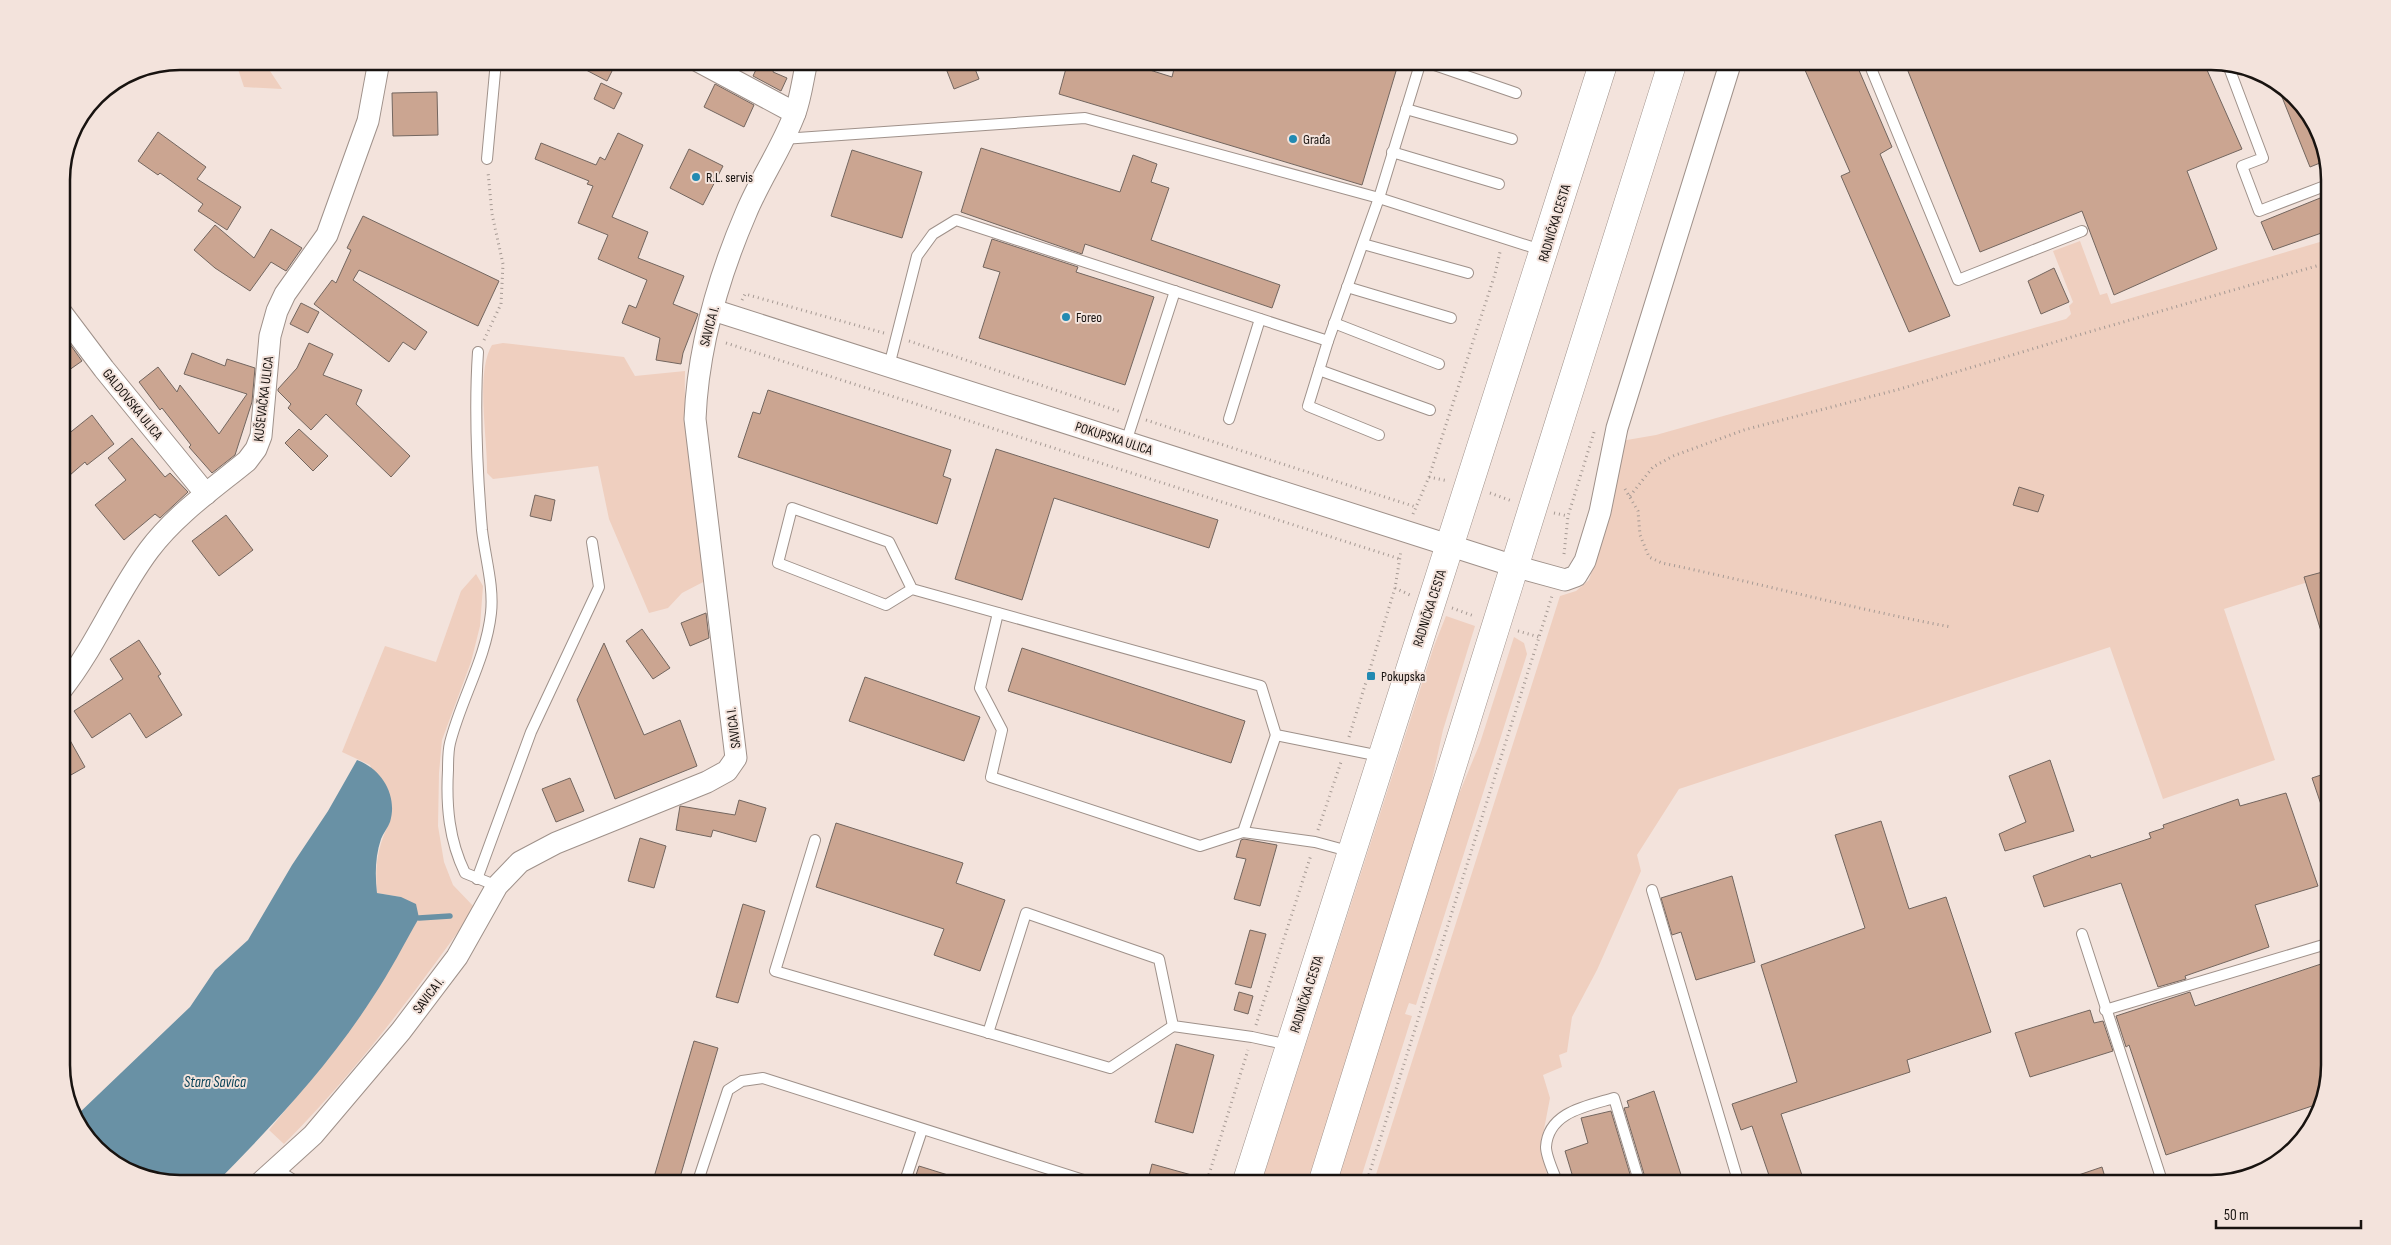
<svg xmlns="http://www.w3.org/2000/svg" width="2391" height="1245" font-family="'Sofia Sans Condensed',sans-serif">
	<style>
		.green { fill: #efcfbf }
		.water { fill: #6991a5 }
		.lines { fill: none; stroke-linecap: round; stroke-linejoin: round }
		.stream { stroke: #6991a5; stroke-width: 5.5 }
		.building { fill: #cba591; stroke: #73665f }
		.lane-casing { stroke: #9f918a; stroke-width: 12 }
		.street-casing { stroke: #9f918a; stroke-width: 23 }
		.secondary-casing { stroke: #9f918a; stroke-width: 29 }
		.path { stroke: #a59993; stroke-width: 3; stroke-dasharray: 1 4; stroke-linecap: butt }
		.lane { stroke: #fff; stroke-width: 10 }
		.street { stroke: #fff; stroke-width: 21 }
		.secondary { stroke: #fff; stroke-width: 28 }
		.poi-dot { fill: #228ab2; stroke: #f3e3dc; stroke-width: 2 }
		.labels { text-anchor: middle; stroke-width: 4; stroke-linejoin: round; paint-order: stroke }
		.poi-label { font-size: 14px; fill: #181310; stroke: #f3e3dc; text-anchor: start }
		.street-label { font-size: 14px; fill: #181310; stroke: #f3e3dc }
		.water-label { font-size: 15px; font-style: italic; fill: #064056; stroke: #f3e3dc }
		.rim { fill: none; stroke: #181310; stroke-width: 2.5 }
	</style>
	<rect width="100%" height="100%" fill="#f3e3dc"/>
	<g class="green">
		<polygon points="202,61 291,61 270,71 282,89 244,87 238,69 219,62 206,66"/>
		<path d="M179,62C167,68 136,82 123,78L135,70Z"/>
		<polygon points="2330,239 2330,575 2224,609 2275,760 2163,799 2110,647 1679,789 1637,855 1641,871 1597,970 1572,1017 1567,1052 1559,1055 1562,1067 1543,1075 1550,1098 1541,1145 1548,1180 1539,1184 1373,1184 1560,596 1576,591 1589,580 1606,527 1621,441 1656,435 2066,319 2071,314 2069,306 2073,302 2053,251 2080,241 2100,295 2107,293 2111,304"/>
		<path d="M503,343L624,357L635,376L685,371C683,443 696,509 707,580L682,593L668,608L649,613L609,519L598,466L493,479L487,473C488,440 475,373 492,345Z"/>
		<path d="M476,574L483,586L480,626L471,662L442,740L439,773L438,826L444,862L453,885L475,908C416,991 356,1072 284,1144L269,1130L321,1067L401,897L377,893C375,867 377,846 390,822L370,765L342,752L385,646L436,662L461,591Z"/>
		<polygon points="1446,616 1475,626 1443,730 1422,826 1308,1184 1261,1184 1434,646"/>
		<polygon points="1514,637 1524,643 1527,654 1416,1005 1409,1003 1405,1014 1412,1016 1359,1184 1330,1184 1445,828 1480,743"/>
	</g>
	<path class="water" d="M357,760C382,769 398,796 390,822C388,828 383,833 381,839C375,857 375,875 377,893L401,897L416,904L419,918C404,944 390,972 373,997C329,1066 272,1126 215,1184H181L128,1171L81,1131L76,1116L190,1007L215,970L248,940L292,865L328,811Z"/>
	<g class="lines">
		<polyline class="stream" points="419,918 450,916"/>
	</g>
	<g class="building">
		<polygon points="569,61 617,61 607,81"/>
		<polygon points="760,61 776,61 773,72 787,78 781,91 753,76"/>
		<polygon points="958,61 972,61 979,79 954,89 945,66"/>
		<polygon points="1068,61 1121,61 1172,77 1176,61 1399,61 1362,185 1059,94"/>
		<polygon points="1801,61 1855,61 1892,147 1880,154 1950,316 1909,332 1841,176 1850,172"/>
		<polygon points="1904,61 2203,61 2242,149 2187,171 2217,249 2114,295 2082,211 1980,252"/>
		<polygon points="601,83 622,93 614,109 594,99"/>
		<polygon points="715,84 754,105 744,127 704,107"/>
		<polygon points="2278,87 2310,114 2325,161 2310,167"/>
		<polygon points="437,92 438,135 393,136 392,93"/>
		<polygon points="158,132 206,167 197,179 241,207 227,230 198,211 203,204 160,173 158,175 138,161"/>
		<polygon points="618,133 643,145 612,217 648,232 638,258 684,276 673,304 698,314 683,353 681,364 656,360 660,338 622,323 629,305 636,308 647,280 598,259 608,235 578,223 593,186 587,184 589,181 535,159 541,143 596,165 600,157 605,160"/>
		<polygon points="981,148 1120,192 1133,155 1157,164 1151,182 1169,188 1151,240 1280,285 1272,308 1085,244 1082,254 961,212"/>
		<polygon points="689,149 723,166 703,205 670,188"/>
		<polygon points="852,150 922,172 902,238 831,216"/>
		<polygon points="2330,194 2330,230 2273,250 2261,222"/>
		<polygon points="363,216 499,281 478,326 359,270 353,280 427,332 415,350 403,342 389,362 314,304 332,280 336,283 351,250 347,248"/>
		<polygon points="215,225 254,258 271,229 302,248 286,271 271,262 250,291 215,268 194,250"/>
		<polygon points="992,239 1078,267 1076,272 1154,297 1125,385 979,338 1000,272 983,267"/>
		<polygon points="2054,268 2069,302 2041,314 2028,281"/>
		<polygon points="301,303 319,312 308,333 290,324"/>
		<polygon points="62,333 82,361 62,375"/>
		<polygon points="309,343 333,354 323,375 362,390 356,404 410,456 391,477 326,414 311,430 288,408 291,404 278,391 278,389 297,368"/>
		<polygon points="192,353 225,366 227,359 255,368 252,402 235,455 212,473 189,447 191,445 162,408 160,410 139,382 158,367 177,392 180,385 219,434 247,394 184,374"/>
		<polygon points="768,390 951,450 943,476 951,479 937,524 738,457 753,412 760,414"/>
		<polygon points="92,415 114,444 87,465 85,462 62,482 62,439"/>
		<polygon points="299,429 328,456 313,471 285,443"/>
		<polygon points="132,438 165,477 170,473 188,492 160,518 155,514 124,540 95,505 126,480 108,458"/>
		<polygon points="996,449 1218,520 1209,548 1054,498 1022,600 955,579"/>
		<polygon points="2019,487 2044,495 2038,512 2013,505"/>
		<polygon points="535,495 555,500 551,521 530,516"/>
		<polygon points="226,515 253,550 219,576 192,541"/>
		<polygon points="2330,570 2330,647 2326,647 2304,577"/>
		<polygon points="706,613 709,638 690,646 681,623"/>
		<polygon points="642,629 670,668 653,679 626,641"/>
		<polygon points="139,640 161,674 158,676 182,715 146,738 130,713 92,738 74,711 123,679 110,659"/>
		<polygon points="604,643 644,735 680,720 697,766 615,799 577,700"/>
		<polygon points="1022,648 1245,721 1231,763 1008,691"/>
		<polygon points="865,677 980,717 964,761 849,721"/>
		<polygon points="62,726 85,767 62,780"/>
		<polygon points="2050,760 2074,831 2005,851 1999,834 2026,822 2009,776"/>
		<polygon points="2330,772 2330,821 2327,822 2312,778"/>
		<polygon points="570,778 584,811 556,822 542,789"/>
		<polygon points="2286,793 2318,886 2255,905 2269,947 2185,976 2186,979 2158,987 2121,883 2044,907 2033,876 2090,855 2091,858 2151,838 2149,833 2164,828 2163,825 2238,799 2240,806"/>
		<polygon points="739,800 766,808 756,842 713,830 711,837 676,830 680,806 735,815"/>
		<polygon points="1881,821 1909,909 1946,897 1991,1032 1907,1060 1910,1072 1781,1114 1805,1184 1772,1184 1752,1126 1741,1130 1732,1104 1797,1082 1761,965 1865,928 1835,835"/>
		<polygon points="836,823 963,863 956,883 1005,900 980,971 934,955 944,929 816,887"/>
		<polygon points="640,838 666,846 654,888 628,881"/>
		<polygon points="1244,839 1277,845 1260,906 1234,899 1246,859 1236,857 1241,840"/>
		<polygon points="1732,876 1755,962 1696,980 1681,932 1672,935 1661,898"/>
		<polygon points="743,904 765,911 738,1003 716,997"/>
		<polygon points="1250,930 1266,934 1251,988 1235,984"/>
		<polygon points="2330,961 2330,1064 2321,1103 2166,1155 2129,1045 2126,1047 2116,1016 2190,992 2195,1006"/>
		<polygon points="1239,992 1253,996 1248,1014 1234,1010"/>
		<polygon points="2090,1010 2094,1023 2103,1021 2113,1051 2030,1077 2015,1033"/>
		<polygon points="694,1041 718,1048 678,1184 652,1184"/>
		<polygon points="1176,1044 1214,1055 1193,1133 1155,1122"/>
		<polygon points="1654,1091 1684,1184 1647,1184 1624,1108 1629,1107 1627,1101"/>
		<polygon points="1611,1111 1633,1184 1575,1184 1565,1151 1588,1143 1581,1118"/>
		<polygon points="1152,1164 1206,1179 1206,1184 1147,1184"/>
		<polygon points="919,1166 964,1180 963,1184 913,1184"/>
		<polygon points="2102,1167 2107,1184 2062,1184 2061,1181"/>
	</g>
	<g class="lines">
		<g class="lane-casing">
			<g id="lane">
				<polyline points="1423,61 1516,93"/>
				<polyline points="1868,61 1958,280 2082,231"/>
				<polyline points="2228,65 2263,158 2242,166 2259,211 2330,184"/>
				<polyline points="1406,109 1512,139"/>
				<polyline points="783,139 1085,118 1379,198 1541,250"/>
				<polyline points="1392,152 1499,184"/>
				<polyline points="487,159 496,61"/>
				<polyline points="1363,244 1468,273"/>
				<polyline points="1347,287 1451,318"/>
				<polyline points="1334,323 1439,364"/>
				<polyline points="1328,341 1308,406 1379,435"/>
				<path d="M478,352C474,412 477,471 482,530C485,557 494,586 491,613C486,659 461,699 450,743C448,751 448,761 448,770C446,806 449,840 465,873L497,886"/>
				<polyline points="889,366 917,256 933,234 956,220 1328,341 1379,198 1421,61"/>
				<polyline points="1319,370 1430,410"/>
				<polyline points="1229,419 1260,319"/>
				<polyline points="1126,442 1175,291"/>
				<polyline points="912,589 886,605 778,563 792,508 889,542 912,589 1261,686 1276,735 1380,756"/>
				<polyline points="998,613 980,688 1002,730 991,777 1200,846 1243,832 1276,735"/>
				<polyline points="1243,832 1315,842 1352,852"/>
				<polyline points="815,840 775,971 1110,1068 1173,1026"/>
				<polyline points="477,879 531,732 599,587 592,542"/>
				<polyline points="1652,890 1739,1184"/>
				<polyline points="2082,934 2163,1184"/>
				<polyline points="2105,1010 2330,943"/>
				<polyline points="988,1033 1026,913 1159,959 1173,1026 1252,1037 1289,1045"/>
				<polyline points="276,1169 300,1184"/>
				<polyline points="697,1184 728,1090 742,1081 763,1078 1096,1184"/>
				<polyline points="904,1184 922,1130"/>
				<path d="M1558,1184C1554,1173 1546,1157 1546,1147C1548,1112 1587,1106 1614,1098L1640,1184"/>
			</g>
		</g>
		<g class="street-casing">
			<g id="street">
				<polyline points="698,61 795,113"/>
				<polyline points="713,310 1514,566 1565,580 1576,576 1585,561 1600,512 1617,428 1731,61"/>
				<polyline points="61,312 104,369 206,494"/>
				<path d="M62,689C96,646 116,594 149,550C175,515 214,488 247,461L256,449L261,436L270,336L277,311L285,294L327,235L368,121L379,61"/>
				<path d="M259,1184L313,1135L401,1031L457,957L497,886L520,862L556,843L707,782L727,771L736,758L695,419C698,348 718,278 746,213C760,179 782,148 795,113C801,97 803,78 807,61"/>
			</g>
		</g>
		<g class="secondary-casing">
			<g id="secondary">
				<polyline points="1246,1184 1604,61"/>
				<path d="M1322,1184C1438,809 1555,435 1673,61"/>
			</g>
		</g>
		<g class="path">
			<polyline points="742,300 745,294 884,333"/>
			<polyline points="484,340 501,304 503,264 492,214 488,172"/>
			<polyline points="909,341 1121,412"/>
			<polyline points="726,343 1400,559"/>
			<polyline points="1146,420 1416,507"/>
			<polyline points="1429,477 1448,481"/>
			<path d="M1625,489L1638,511L1640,535L1649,557L1662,563C1759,583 1854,609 1951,627"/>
			<polyline points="1490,493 1512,501"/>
			<polyline points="1630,496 1653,467 1673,456 1744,430 1900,389 2075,336 2330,262"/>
			<polyline points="1554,513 1568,516"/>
			<polyline points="1413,514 1429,477 1495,274 1500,252"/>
			<polyline points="1564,554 1568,516 1595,429"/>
			<polyline points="1395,588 1410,595"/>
			<polyline points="1452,608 1474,616"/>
			<polyline points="1518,631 1539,637"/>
			<polyline points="1349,737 1395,588 1401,551"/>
			<polyline points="1318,830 1341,762"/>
			<polyline points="1256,1025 1311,855"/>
			<polyline points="1206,1184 1248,1050"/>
			<polyline points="1366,1184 1552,596"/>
		</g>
		<use href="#lane" class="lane"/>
		<use href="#street" class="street"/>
		<use href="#secondary" class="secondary"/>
	</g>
	<g class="poi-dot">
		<circle cx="1293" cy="139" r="5"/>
		<circle cx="696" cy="177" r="5"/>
		<circle cx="1066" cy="317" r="5"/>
		<rect x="1366" y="671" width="10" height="10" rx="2.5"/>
	</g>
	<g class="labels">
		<g class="poi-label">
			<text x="1303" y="144">Građa</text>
			<text x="706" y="182">R.L. servis</text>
			<text x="1076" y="322">Foreo</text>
			<text x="1381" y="681">Pokupska</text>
		</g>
		<g class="street-label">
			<text transform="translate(1554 223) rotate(-73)" y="5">RADNIČKA CESTA</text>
			<text transform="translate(709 326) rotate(-75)" y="5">SAVICA I.</text>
			<text transform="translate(263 399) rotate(-83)" y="5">KUŠEVAČKA ULICA</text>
			<text transform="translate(133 404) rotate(51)" y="5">GALDOVSKA ULICA</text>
			<text transform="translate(1114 438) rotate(18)" y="5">POKUPSKA ULICA</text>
			<text transform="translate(1429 608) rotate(-72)" y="5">RADNIČKA CESTA</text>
			<text transform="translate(733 728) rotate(-97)" y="5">SAVICA I.</text>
			<text transform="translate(1306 994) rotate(-72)" y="5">RADNIČKA CESTA</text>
			<text transform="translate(428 995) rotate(-53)" y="5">SAVICA I.</text>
		</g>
		<g class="water-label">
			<text x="215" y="1087">Stara Savica</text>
		</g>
	</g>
	<path d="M0 0H2391V1245H0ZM180 70H2211A110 110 0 0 1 2321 180V1065A110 110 0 0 1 2211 1175H180A110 110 0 0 1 70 1065V180A110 110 0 0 1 180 70Z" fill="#f3e3dc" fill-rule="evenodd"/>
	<path class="rim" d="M180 70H2211A110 110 0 0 1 2321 180V1065A110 110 0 0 1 2211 1175H180A110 110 0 0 1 70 1065V180A110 110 0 0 1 180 70Z"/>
	<path d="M2216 1220v8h145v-8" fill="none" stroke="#181310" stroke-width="2.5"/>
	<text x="2224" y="1220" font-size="15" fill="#181310" stroke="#f3e3dc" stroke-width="4" paint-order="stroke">50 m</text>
</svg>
